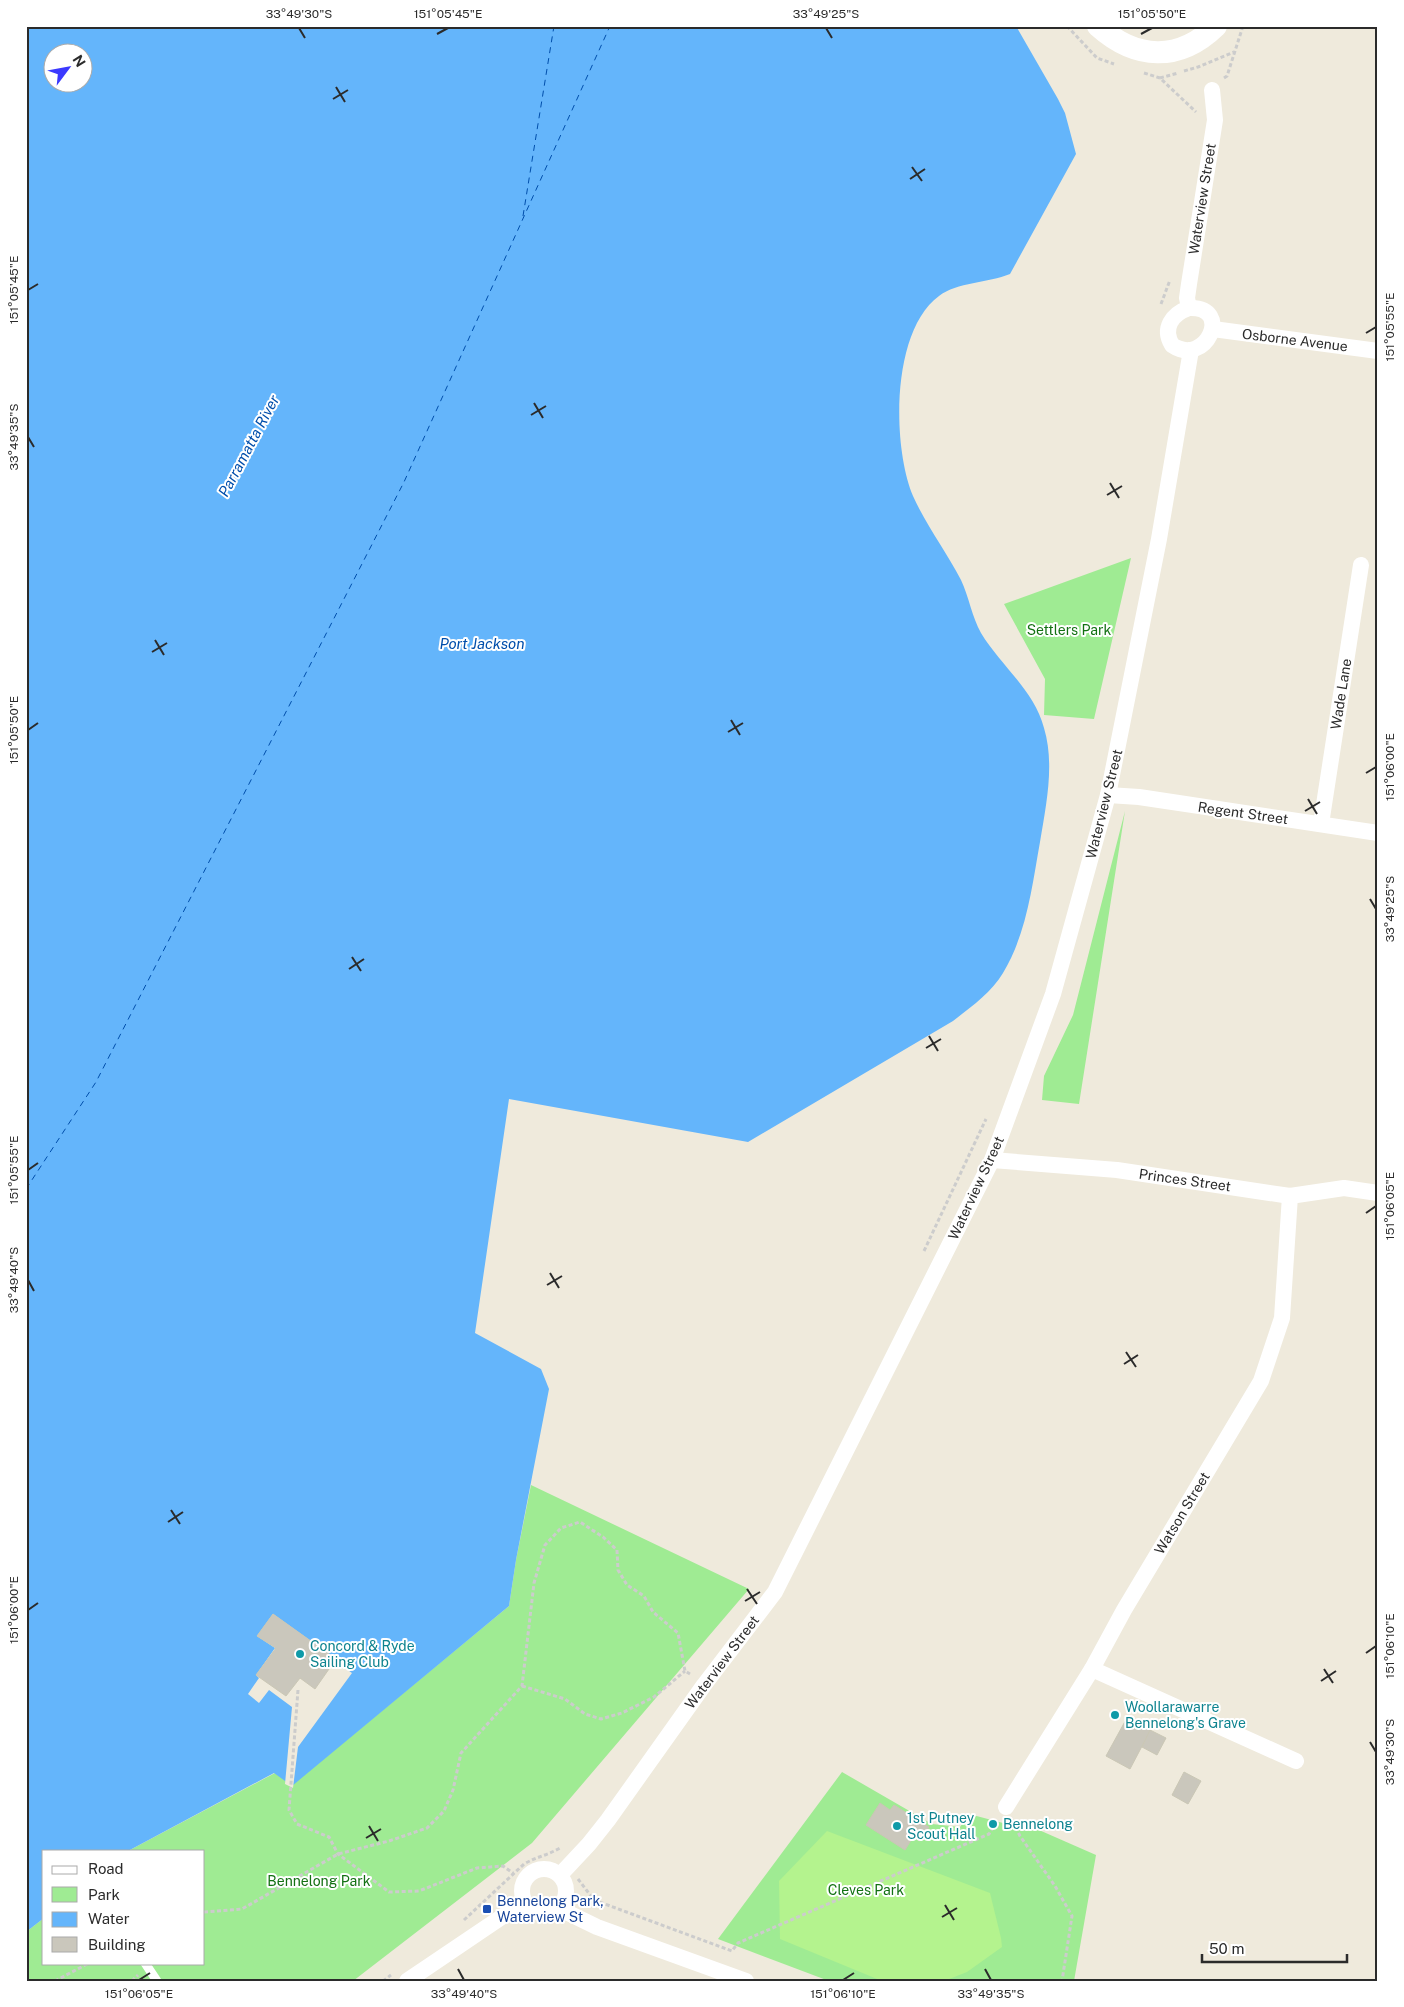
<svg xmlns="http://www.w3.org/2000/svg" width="1404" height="2007" font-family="'Public Sans',sans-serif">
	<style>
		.green { fill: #9feb93 }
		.pitch { fill: #b4f38e }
		.water { fill: #64b5fb; fill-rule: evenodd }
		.pier { fill: #efeadc }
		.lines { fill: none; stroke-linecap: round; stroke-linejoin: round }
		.ferry { stroke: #004eab; stroke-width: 1; stroke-dasharray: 6 5; stroke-linecap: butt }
		.building { fill: #cac7bc; stroke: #cac7b5 }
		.path { stroke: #ccc; stroke-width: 3; stroke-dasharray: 4 2.5; stroke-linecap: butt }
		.service { stroke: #fff; stroke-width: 9 }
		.minor { stroke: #fff; stroke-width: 16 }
		.secondary { stroke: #fff; stroke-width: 22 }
		.ticks { fill: none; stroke: #2b2b2b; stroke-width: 2 }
		.culture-dot { fill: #0f9aa8; stroke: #fff; stroke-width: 2 }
		.transit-dot { fill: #1a4fb4; stroke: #fff; stroke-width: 2 }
		.labels { text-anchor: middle; stroke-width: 4; stroke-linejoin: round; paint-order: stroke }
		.street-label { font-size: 14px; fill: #2b2b2b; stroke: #fff }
		.park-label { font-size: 14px; fill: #137113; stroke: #fff }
		.culture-label { font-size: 14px; fill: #0d838f; stroke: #fff; text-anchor: start }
		.transit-label { font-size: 14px; fill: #164399; stroke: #fff; text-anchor: start }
		.water-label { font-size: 15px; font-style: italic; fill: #004eab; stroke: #fff }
		.neatline { fill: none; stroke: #2b2b2b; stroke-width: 2 }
		.ticks-label { font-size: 12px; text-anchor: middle; fill: #2b2b2b }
	</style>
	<rect width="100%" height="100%" fill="#efeadc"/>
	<g class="green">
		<polygon points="1131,558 1094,719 1044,715 1045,679 1004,604"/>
		<polygon points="1125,811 1079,1104 1042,1100 1044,1076 1073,1015"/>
		<polygon points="531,1485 749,1589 532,1843 353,1981 26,1981 26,1932 44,1918 44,1963 204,1963 204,1851 128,1851 275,1773 292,1785 509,1606 516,1560"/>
		<polygon points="842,1772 932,1824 960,1827 969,1814 1003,1823 1023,1823 1096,1855 1074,1981 829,1981 718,1939"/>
	</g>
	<polygon class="pitch" points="827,1831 990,1893 1001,1938 1002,1947 967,1972 944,1981 882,1981 780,1939 779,1881"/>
	<path class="water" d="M26,26H1016L1058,99L1065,113L1076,154L1010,274C988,283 957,282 939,296C891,331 892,446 913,496C926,525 946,551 961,580C969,597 972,617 981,633C1001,666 1034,690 1044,728C1055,764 1046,806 1040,842C1032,886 1027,933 1003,973C991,993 971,1007 953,1021L748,1142L509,1099L475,1333L541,1369L549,1389L516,1560L509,1606L292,1786L274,1773L128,1851H44V1918L26,1932ZM52,52H82V82H52Z"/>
	<polygon class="pier" points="273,1614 336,1659 335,1661 352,1673 298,1747 293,1788 285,1784 292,1707 269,1690 259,1703 248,1694 259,1678 256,1675 275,1648 257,1636"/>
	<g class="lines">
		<g class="ferry">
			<polyline points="523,216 554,26"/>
			<polyline points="26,1189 96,1082 404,482 610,26"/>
		</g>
	</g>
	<g class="building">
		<polygon points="273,1614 336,1659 315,1689 300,1678 286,1696 256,1675 276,1648 257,1636"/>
		<polygon points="1128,1716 1151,1729 1130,1769 1106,1756"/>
		<polygon points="1150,1730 1166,1738 1157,1755 1142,1747"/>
		<polygon points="1184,1772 1201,1781 1188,1804 1172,1795"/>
		<polygon points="880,1803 890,1810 894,1805 929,1827 920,1841 913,1837 905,1850 866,1825"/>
	</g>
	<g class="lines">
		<g class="path">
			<polyline points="1067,26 1097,58 1114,64"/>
			<polyline points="1184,71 1198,67 1234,52"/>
			<polyline points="1144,73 1160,78 1196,112"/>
			<polyline points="1160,78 1178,73"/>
			<polyline points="1224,78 1227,76 1243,26"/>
			<polyline points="1161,304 1170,280"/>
			<polyline points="924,1251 986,1119"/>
			<polyline points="522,1686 565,1699 585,1714 601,1719 622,1713 654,1697 685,1671"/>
			<polyline points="298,1690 289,1810 297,1824 329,1837 338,1854 389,1892 419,1891 477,1868 503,1866 513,1873"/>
			<polyline points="1013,1821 1020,1836 1055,1886 1072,1916 1062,1981"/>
			<polyline points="578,1879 594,1900 732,1951 738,1943 989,1834 997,1820"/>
			<polyline points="204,1912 242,1909 338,1854 389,1841 427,1828 444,1811 453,1790 461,1753 522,1686 534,1583 545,1545 561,1528 580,1522 603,1537 617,1550 618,1570 627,1585 644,1596 653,1612 678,1633 685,1671 690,1674"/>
			<path d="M464,1920L524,1864C536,1857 548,1855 560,1848"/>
			<polyline points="55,1981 89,1963"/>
			<polyline points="132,1981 138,1975"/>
			<polyline points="383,1981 391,1975"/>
		</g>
		<polyline class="service" points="145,1963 157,1981"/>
		<g class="minor">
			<polyline points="1189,308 1187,298 1189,284 1215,120 1212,90"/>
			<path d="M1189,308C1234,306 1206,368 1172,345C1162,328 1172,314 1189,308Z"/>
			<polyline points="1213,329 1378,351"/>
			<polyline points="1108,795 1139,797 1378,833"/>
			<polyline points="1321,824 1361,565"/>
			<polyline points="992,1160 1117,1170 1290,1196 1344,1188 1378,1193"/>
			<polyline points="1092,1669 1296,1761"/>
			<polyline points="1006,1807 1092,1669 1124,1610 1261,1381 1282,1318 1290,1196"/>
			<circle cx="544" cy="1891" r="22"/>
			<polyline points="560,1875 589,1844 608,1820 704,1685 775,1592 992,1160 1053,994 1108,795 1159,539 1191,350"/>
			<polyline points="558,1908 597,1927 746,1981"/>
			<polyline points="407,1981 524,1902"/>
		</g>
		<path class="secondary" d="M1098,26C1136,60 1179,62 1216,26"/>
	</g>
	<path class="ticks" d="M299,28L305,38M826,28L832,38M437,34L448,28M1141,34L1152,28M336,87L345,102M333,99L348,90M912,167L922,181M910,179L925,169M28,290L38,284M1366,333L1376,327M534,403L543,418M531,415L546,406M28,437L34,447M1110,483L1119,498M1107,495L1122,486M155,640L164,655M152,652L167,643M731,720L740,735M28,730L38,723M728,732L743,723M1366,773L1376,767M1308,799L1317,814M1305,811L1320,802M1370,899L1376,909M352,957L361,971M349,969L364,959M929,1036L938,1051M926,1048L941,1039M28,1170L38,1163M1366,1213L1376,1206M550,1273L559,1288M28,1280L34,1291M547,1285L562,1276M1126,1352L1136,1367M1124,1364L1138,1355M171,1510L180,1524M168,1522L183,1512M747,1589L757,1604M745,1601L760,1592M28,1610L38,1603M1366,1653L1376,1646M1324,1669L1333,1683M1321,1681L1336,1671M1370,1742L1376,1752M369,1826L378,1841M366,1838L381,1829M945,1905L954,1920M942,1917L957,1908M458,1969L464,1980M985,1969L991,1980M139,1980L150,1973M843,1980L854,1973"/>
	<g class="culture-dot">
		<circle cx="300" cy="1654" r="5"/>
		<circle cx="1115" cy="1715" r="5"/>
		<circle cx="993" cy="1824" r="5"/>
		<circle cx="897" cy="1826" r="5"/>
	</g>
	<rect class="transit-dot" x="482" y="1904" width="10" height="10" rx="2.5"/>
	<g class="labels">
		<g class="street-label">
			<text transform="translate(1202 199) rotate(-81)" y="5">Waterview Street</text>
			<text transform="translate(1295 340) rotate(7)" y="5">Osborne Avenue</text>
			<text transform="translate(1341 694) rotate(-81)" y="5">Wade Lane</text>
			<text transform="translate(1104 804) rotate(-76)" y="5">Waterview Street</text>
			<text transform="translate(1243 813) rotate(8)" y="5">Regent Street</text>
			<text transform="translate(1185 1180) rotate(8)" y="5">Princes Street</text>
			<text transform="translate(976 1188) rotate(-65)" y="5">Waterview Street</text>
			<text transform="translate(1182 1513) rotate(-59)" y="5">Watson Street</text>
			<text transform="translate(722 1662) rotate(-53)" y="5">Waterview Street</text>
		</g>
		<g class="park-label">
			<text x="1069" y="635">Settlers Park</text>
			<text x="319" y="1886">Bennelong Park</text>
			<text x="866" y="1895">Cleves Park</text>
		</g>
		<g class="culture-label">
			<text x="310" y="1651">Concord &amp; Ryde<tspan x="310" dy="16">Sailing Club</tspan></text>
			<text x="1125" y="1712">Woollarawarre<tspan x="1125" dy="16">Bennelong's Grave</tspan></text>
			<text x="907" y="1823">1st Putney<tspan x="907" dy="16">Scout Hall</tspan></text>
			<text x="1003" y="1829">Bennelong</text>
		</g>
		<g class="transit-label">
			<text x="497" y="1906">Bennelong Park,<tspan x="497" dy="16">Waterview St</tspan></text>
		</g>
		<g class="water-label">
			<text transform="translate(249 446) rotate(-62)" y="5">Parramatta River</text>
			<text x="482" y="649">Port Jackson</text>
		</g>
	</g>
	<rect width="1404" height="2007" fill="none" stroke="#ffffff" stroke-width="55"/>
	<rect x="42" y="1850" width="162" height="115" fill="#ffffff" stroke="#aaaaaa"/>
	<rect x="52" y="1866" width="25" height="8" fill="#ffffff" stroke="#aaaaaa"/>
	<text x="88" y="1874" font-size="15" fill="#2b2b2b">Road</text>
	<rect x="52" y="1887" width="25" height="15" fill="#9feb93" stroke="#aaaaaa"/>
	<text x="88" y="1900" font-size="15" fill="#2b2b2b">Park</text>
	<rect x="52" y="1912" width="25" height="15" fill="#64b5fb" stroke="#aaaaaa"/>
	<text x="88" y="1924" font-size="15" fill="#2b2b2b">Water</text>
	<rect x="52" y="1937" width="25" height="15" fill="#cac7bc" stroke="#aaaaaa"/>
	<text x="88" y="1950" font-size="15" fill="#2b2b2b">Building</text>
	<g transform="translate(68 68) rotate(58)"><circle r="24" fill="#ffffff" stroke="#aaaaaa"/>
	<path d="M0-4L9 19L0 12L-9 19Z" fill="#3b39ff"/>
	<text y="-8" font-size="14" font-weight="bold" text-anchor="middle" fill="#2b2b2b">N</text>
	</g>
	<path d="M1202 1954v8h145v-8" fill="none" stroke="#2b2b2b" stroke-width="2.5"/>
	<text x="1209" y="1954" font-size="15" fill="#2b2b2b" stroke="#ffffff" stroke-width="4" paint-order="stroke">50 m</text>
	<rect x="28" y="28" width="1348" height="1952" class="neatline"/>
	<g class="ticks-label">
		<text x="299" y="18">33°49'30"S</text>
		<text x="448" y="18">151°05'45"E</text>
		<text x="826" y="18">33°49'25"S</text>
		<text x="1152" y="18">151°05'50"E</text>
		<text transform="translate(14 290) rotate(-90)" y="4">151°05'45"E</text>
		<text transform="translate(1390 327) rotate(-90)" y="4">151°05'55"E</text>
		<text transform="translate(14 437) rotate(-90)" y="4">33°49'35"S</text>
		<text transform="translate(14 730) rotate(-90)" y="4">151°05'50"E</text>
		<text transform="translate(1390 767) rotate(-90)" y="4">151°06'00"E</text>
		<text transform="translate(1390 909) rotate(-90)" y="4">33°49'25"S</text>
		<text transform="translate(14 1170) rotate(-90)" y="4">151°05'55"E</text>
		<text transform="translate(1390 1206) rotate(-90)" y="4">151°06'05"E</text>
		<text transform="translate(14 1280) rotate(-90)" y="4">33°49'40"S</text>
		<text transform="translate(14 1610) rotate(-90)" y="4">151°06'00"E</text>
		<text transform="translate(1390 1646) rotate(-90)" y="4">151°06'10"E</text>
		<text transform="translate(1390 1752) rotate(-90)" y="4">33°49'30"S</text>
		<text x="139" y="1998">151°06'05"E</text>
		<text x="464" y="1998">33°49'40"S</text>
		<text x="843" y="1998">151°06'10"E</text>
		<text x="991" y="1998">33°49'35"S</text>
	</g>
</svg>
